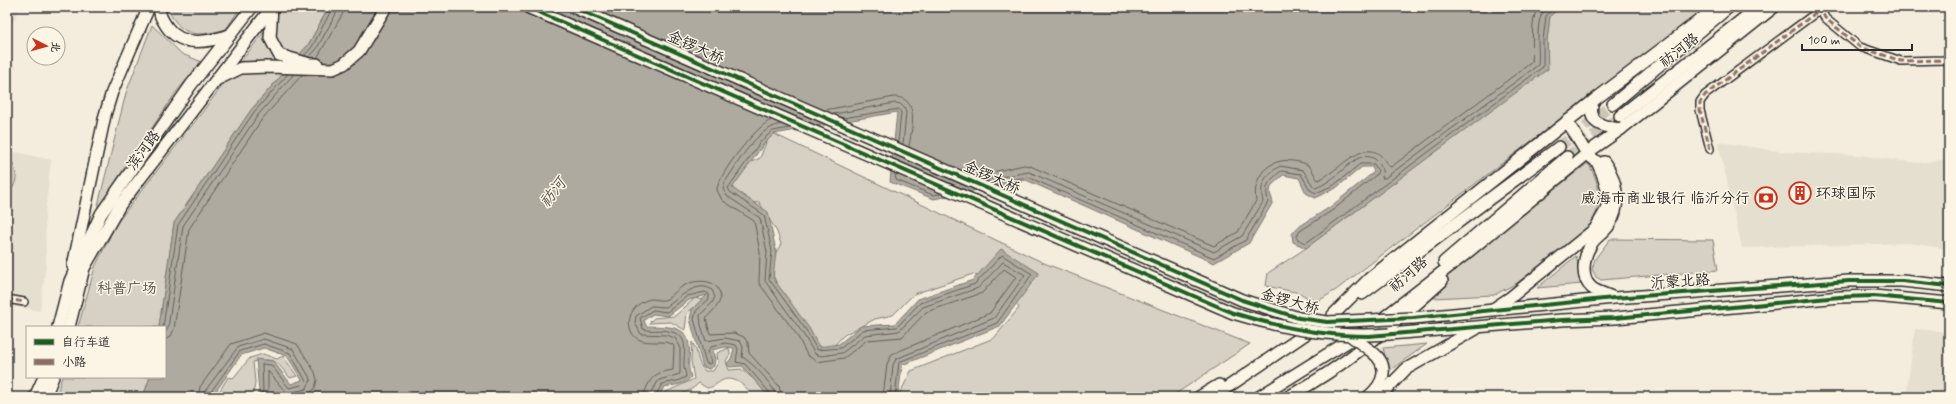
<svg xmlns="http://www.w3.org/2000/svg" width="1956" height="404" font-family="Mynerve,'LXGW WenKai TC',sans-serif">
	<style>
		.built { fill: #e5dfd0 }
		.green { fill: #d6d1c4; stroke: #807e78 }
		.water { fill: #afaaa0; stroke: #7a7771 }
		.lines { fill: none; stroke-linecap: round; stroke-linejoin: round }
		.shore { stroke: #605e5a; stroke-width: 1 }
		.primary-tunnel { stroke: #ccc6ba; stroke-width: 11; stroke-dasharray: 11 5.5; stroke-linecap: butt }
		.street-casing { stroke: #2b2b2b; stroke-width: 10 }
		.secondary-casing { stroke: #2b2b2b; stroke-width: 13 }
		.primary-casing { stroke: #2b2b2b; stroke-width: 14 }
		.street { stroke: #fcf5e5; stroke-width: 7 }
		.secondary { stroke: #fcf5e5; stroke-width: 10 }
		.primary { stroke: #fcf5e5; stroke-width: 11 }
		.primary-bridge-casing { stroke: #2b2b2b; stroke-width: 14; stroke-linecap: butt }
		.primary-bridge { stroke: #fcf5e5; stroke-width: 11 }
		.quiet { stroke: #8d6e63; stroke-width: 3; stroke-dasharray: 6 3; stroke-linecap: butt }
		.cycleway-casing { stroke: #fcf5e5; stroke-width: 6 }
		.cycleway { stroke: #1b5e20; stroke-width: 4 }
		.labels { text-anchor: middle; stroke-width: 3; stroke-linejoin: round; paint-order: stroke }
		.street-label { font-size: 15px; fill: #2b2b2b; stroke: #fcf5e5 }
		.poi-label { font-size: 15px; fill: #2b2b2b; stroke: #fcf5e5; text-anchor: start }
		.park-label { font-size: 15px; fill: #565451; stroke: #fcf5e5 }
		.water-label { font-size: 16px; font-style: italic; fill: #595754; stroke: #fcf5e5 }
	</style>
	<rect width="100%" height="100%" fill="#f4edde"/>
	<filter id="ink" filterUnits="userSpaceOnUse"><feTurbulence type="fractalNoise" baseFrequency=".025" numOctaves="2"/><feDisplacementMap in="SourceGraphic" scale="8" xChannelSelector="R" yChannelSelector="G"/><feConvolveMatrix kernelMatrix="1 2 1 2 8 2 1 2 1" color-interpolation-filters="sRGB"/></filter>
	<g filter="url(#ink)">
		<g class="built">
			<polygon points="7,7 20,7 13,23 7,21"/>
			<polygon points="1718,142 1785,152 1857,155 1918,163 1949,159 1949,249 1909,243 1742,248"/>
			<polygon points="7,150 51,160 45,215 46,265 40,311 9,306 7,316"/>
			<polygon points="1915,329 1949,332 1949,397 1906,397"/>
		</g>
		<g class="green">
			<path d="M166,7H241L226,29C195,38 182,37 166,7Z"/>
			<polygon points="283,7 329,7 308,45 251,110 174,223 159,327 78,327 95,267 116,224"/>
			<polygon points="1560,7 1707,7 1336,290 1315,303 1300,293 1266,286 1268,273 1306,248 1547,69 1547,40 1550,16"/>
			<polygon points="152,25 182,54 202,62 177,91 97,209 126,93"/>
			<polygon points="770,132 1044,263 1250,344 1171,397 898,397 911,371 994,338 1019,308 1005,290 973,274 914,294 893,315 875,319 844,335 829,351 817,352 788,314 769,264 781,244 777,232 759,202 747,205 736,203 732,181 741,167 760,158"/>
			<path d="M7,155L10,156C17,174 20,180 7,196Z"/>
			<path d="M1588,163C1601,186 1604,203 1589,227L1517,283L1494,295L1413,299Z"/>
			<polygon points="1610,239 1713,240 1718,270 1601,280 1596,277 1592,269 1595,259"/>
			<polygon points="1576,256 1582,284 1537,288"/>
			<polygon points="695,298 702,300 687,313 685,330 671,322 649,323 654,318 675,316"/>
			<path d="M692,342C699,352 696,362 705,371H713L718,363L717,353L729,348L730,354L726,361L729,370L741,369L765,388L766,397H753C747,387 734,374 721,381C716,384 714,387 707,388L699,383C689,393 677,397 662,397L664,393L694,379L691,361Z"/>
			<polygon points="1427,344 1389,371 1383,348"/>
			<path d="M263,354L277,359L283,356L297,376L290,378C276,361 275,357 253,362L255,382L253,397H216L228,377L233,378L250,358Z"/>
			<polygon points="62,377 150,377 143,397 56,397"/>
		</g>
		<path class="water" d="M329,7H1560L1550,16L1547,40L1548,69L1306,248L1293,242L1292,234L1297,228L1330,207L1374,172L1372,167H1362L1336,188L1315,198L1306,193L1299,178L1283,175L1271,186L1270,193L1273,202L1249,243L1214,263L1026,180L934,199L890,182L897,112L774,134L764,144L732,188L768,212L776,251L773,278L809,328L819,347L839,344L861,326L895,324L918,299L973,280L1001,249L1039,273L1000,326L902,365L898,397H769L742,366L730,367L727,364L732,357L734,348L725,347L712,350L715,358L714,366L709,369L703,367L690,319L692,309L707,295L689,300L668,316L653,314L644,320L646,326C662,327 688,323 689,346C691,358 686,363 691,377C685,385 674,385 664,387L659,397H256L259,391L256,359L273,361L291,384L302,380L287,356L264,348L241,355L212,397H143L150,377H165V327H159L174,223L251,110L308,45Z"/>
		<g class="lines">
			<g class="shore">
				<polyline points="304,56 312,47 333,7"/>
				<polyline points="309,57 316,50 337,12 338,7"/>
				<polyline points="317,58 342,15 344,7"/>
				<path d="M825,110L894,97C921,97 911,131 909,147"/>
				<path d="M834,114L895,103C901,103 905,107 906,113L903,144"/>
				<polyline points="843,118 899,109 901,113 898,142"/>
				<path d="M771,120C757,125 717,176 717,190L722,200L754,221L760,252L759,283L797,335L807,355L817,362L844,358L867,340L902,337L926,312L982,293L1004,269L1016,277L990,313L892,354L887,364L883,397"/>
				<path d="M781,124C755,129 739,162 725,182L723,189L727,196L760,218L767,252L765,281L802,332L815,354L821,356L842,353L865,335L899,331L923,307L978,288L1003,262L1025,275L994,318L896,359L893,365L890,397"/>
				<polyline points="789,128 773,131 761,141 728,188 730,192 764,215 772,251 769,279 806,330 817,350 841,348 863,330 897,327 920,303 975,284 1002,255 1032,274 997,323 899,362 895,397"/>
				<polyline points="895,174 896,180 933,195 941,194"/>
				<path d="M974,176L1024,165L1030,166L1214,246L1238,232L1256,201C1252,178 1268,157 1293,161C1298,162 1303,162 1308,165C1313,169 1314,176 1318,180C1340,172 1369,128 1388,166L1391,167L1532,62C1534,45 1529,23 1538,7"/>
				<path d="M984,180L1029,172L1214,252L1242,236L1263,202C1259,184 1264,176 1280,166L1303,170L1313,186L1316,188C1335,180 1342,168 1357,159C1371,151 1385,163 1382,178H1385L1538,65C1540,49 1533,18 1547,7"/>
				<path d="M992,183L1028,177L1214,258L1246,240L1268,202C1265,184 1267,183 1281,171L1301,174L1310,190L1316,193L1334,185L1360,164H1374L1378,171L1376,175L1333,210L1300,231L1297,236V239L1306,243L1543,67V40L1546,16L1554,7"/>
				<polyline points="163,327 178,225 254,112 288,74"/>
				<polyline points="165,333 168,328 183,226 258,115 294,74"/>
				<polyline points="165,340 171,336 174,329 189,229 262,119 302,75"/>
				<polyline points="198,397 200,387 231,344 264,333 297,344 315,372 317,380 315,388 309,394 300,397"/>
				<polyline points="204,397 205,391 238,347 264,339 293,349 311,380 306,389 289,393 284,390 268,371 268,391 266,397"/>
				<polyline points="209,397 210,393 240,351 264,344 290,353 306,381 302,385 289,388 271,365 262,364 263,391 260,397"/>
				<path d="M644,397C645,388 651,376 660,373C664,371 669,371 673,370L674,346L672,344C660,339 640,347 632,333C624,318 635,301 652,299C656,299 660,301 664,300C669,299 675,292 679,289C688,281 707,278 716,286C727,300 715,308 706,318L710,334L734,333L744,337L748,343L749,353L779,386L782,397"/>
				<path d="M650,397L651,392L659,380L680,374V346L675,338L666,335L641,334L635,323L636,316L651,306L666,307C678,299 697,279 712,290L715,297L712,303L700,315L701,325L706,341L725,338L740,341L743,347L742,357C751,361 776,387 776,397"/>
				<path d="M655,397L662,384L677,381L686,377C686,374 685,371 684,368C683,351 691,335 668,331C660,329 652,332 643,329L640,318L653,310L667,312L687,296L705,292L709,294V299L696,311L694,319L706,363L709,364L711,363L708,351L711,347L725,343L736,345L738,349L736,362L745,364L770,393L771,397"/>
			</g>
			<g class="primary-tunnel">
				<polyline points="1559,147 1613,104"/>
				<polyline points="1567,157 1620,116"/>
			</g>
			<g class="street-casing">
				<g id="street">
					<polyline points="1710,149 1700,110 1700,102 1705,95 1821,9 1825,18 1860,47 1901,61 1946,60 1949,57"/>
					<polyline points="7,299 24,302"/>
				</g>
			</g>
			<g class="secondary-casing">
				<polyline id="secondary" points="1821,9 1823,7"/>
			</g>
			<g class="primary-casing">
				<g id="primary">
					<path d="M160,7C159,16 162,19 167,27C182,48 209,42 230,35"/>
					<polyline points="272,7 270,38 279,55 310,64 317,64"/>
					<polyline points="218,79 241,68 267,67 333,69 344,64 359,51 386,7"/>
					<path d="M1593,101C1586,124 1603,127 1621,129"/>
					<polyline points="1613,104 1729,7"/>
					<polyline points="1620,116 1758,7"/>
					<path d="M1604,162C1617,180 1622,205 1609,225C1605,232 1597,236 1592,243C1584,255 1579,277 1592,288C1597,292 1606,294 1612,297"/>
					<polyline points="1444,262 1567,157"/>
					<polyline points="73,266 105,115 112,92 149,7"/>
					<polyline points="1362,294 1559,147"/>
					<polyline points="1496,307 1511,297 1595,229 1605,212 1607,206 1607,189 1602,173 1597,162 1587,154 1567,121"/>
					<polyline points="1333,315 1370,278 1593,101 1717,7"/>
					<polyline points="1413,318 1614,298 1849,281 1902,281 1949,286"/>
					<polyline points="1373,326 1463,256 1594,148 1621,129 1774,7"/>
					<polyline points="58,327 70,281 101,214 191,85 252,7"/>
					<polyline points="69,327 84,268 120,205 272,7"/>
					<polyline points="1389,334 1562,320 1615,318 1840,297 1874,296 1949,303"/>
					<polyline points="35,397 44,377"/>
					<polyline points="45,397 53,377"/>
					<polyline points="1199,397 1219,385"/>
					<polyline points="1213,397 1316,327"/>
					<polyline points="1259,397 1360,334"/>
					<path d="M1288,397C1345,366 1395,324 1442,281"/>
					<path d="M1368,397C1385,383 1390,365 1371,351"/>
					<polyline points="1379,397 1406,369 1476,329"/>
				</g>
			</g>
			<use href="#street" class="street"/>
			<use href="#secondary" class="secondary"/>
			<use href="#primary" class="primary"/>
			<g class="primary-bridge-casing">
				<g id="primary-bridge">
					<path d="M527,7L1233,313C1285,329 1334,338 1389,334"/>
					<polyline points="573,7 1242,300 1299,318 1327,322 1413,318"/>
					<polyline points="1351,336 1371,351"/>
				</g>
			</g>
			<use href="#primary-bridge" class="primary-bridge"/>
			<g class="quiet">
				<polyline points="1710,149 1700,110 1700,102 1705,95 1821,9 1825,18 1860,47 1901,61 1946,60 1949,57"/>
				<polyline points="7,299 24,302"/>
			</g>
			<g class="cycleway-casing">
				<g id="cycleway">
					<path d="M527,7L1233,313C1278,327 1322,336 1369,336L1562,320L1615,318L1840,297L1874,296L1949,303"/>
					<polyline points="573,7 1242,300 1299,318 1327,322 1413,318 1614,298 1849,281 1902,281 1949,286"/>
				</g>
			</g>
			<use href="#cycleway" class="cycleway"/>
		</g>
	</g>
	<defs>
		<g id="building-ring" transform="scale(1.15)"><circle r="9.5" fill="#fcf5e5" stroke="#c8321e" stroke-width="1.5"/><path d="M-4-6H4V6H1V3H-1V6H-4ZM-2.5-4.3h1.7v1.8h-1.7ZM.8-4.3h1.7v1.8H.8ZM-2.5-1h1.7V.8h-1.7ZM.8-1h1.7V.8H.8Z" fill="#c8321e"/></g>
		<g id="bank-ring" transform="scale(1.15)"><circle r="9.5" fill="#fcf5e5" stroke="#c8321e" stroke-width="1.5"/><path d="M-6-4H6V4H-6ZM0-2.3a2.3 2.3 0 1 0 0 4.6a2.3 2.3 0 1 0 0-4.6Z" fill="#c8321e"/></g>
	</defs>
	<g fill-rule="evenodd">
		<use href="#building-ring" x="1800" y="193"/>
		<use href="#bank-ring" x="1766" y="198"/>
	</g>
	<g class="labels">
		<g class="street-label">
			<text transform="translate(696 47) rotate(24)" y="5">金锣大桥</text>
			<text transform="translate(1679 50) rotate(-38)" y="5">祊河路</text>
			<text transform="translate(143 150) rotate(-53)" y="5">滨河路</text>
			<text transform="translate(992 177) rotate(24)" y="5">金锣大桥</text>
			<text transform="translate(1408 274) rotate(-42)" y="5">祊河路</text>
			<text transform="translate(1680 281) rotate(-4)" y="5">沂蒙北路</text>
			<text transform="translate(1290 301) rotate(15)" y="5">金锣大桥</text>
		</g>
		<g class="poi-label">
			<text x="1816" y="198">环球国际</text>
			<text x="1750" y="203" text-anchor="end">威海市商业银行 临沂分行</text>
		</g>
		<g class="park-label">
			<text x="127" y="293">科普广场</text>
		</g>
		<g class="water-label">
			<text transform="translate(552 192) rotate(-52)" y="6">祊河</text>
		</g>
	</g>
	<rect width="1956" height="404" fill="none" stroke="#fcf5e5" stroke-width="24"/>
	<rect x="12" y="12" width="1932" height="380" fill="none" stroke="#2b2b2b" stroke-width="1.5" filter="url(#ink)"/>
	<rect x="26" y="326" width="140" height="52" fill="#fcf5e5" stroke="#a8a49b"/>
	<rect x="34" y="339" width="20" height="6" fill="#1b5e20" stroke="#a8a49b"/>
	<text x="62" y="346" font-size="12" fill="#2b2b2b">自行车道</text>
	<rect x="34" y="359" width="20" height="6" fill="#8d6e63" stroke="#a8a49b"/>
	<text x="62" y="366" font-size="12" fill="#2b2b2b">小路</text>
	<g transform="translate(46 46) rotate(96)"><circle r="19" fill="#fcf5e5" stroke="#a8a49b"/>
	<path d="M0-3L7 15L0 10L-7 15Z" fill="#c8321e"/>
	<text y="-6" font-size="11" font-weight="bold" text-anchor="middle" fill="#2b2b2b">北</text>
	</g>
	<path d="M1802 44v6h110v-6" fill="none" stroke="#2b2b2b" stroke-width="2"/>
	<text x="1808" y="44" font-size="12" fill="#2b2b2b" stroke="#fcf5e5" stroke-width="3" paint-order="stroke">100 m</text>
</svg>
